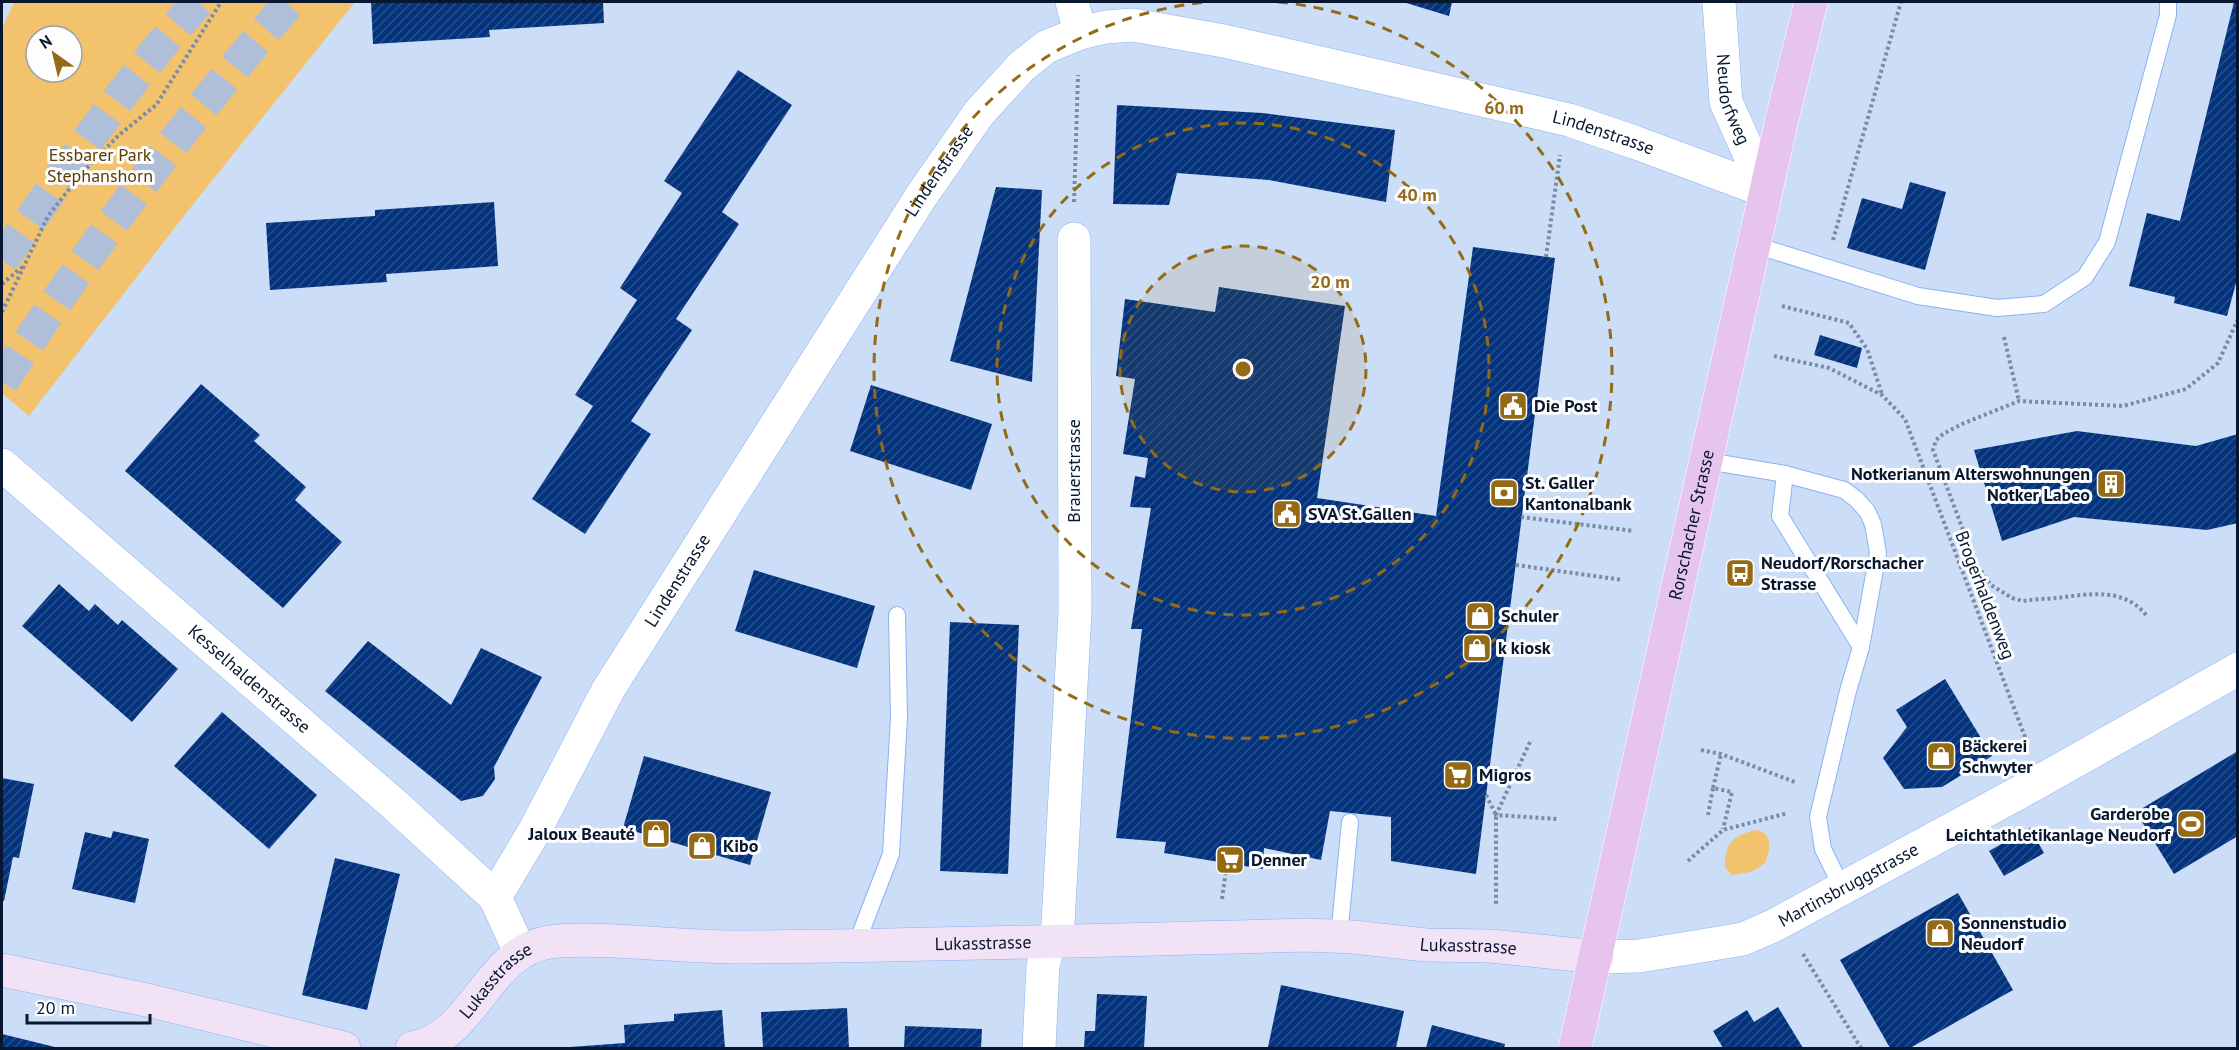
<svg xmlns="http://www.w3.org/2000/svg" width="2239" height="1050" font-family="'PT Sans',sans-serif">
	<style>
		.green { fill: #f3c26c; fill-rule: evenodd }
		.building { fill: url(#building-hatch) }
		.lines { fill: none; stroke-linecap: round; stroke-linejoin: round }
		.motorway-tunnel { stroke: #afbfda; stroke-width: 33; stroke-dasharray: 33 16; stroke-linecap: butt }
		.service-casing { stroke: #8ab2f4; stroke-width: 18 }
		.minor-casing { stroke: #8ab2f4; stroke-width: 34 }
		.tertiary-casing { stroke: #8ab2f4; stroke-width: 34 }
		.secondary-casing { stroke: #8ab2f4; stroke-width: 34 }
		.primary-casing { stroke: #fff; stroke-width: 34 }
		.path { stroke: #7a8ba4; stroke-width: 4; stroke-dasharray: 3 3; stroke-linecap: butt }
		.service { stroke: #fff; stroke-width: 16 }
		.minor { stroke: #fff; stroke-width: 33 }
		.tertiary { stroke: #fff; stroke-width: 33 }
		.secondary { stroke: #f2e2f6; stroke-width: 33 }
		.primary { stroke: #e6c4ee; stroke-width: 33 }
		.ring { fill: none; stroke: #946a14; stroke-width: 3; stroke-dasharray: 10 8 }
		.labels { text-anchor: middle; stroke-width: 6; stroke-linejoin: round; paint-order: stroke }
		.street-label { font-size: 18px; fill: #08172f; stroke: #fdfdfd }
		.park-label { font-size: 18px; fill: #593d00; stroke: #fdfdfd }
		.poi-label { font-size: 18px; font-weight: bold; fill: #08172f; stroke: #fdfdfd; text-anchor: start }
		.centre { fill: #946a14; stroke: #fdfdfd; stroke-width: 3 }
		.ring-label { font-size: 18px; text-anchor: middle; font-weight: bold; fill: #946a14; stroke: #fdfdfd; stroke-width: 6; stroke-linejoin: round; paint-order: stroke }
	</style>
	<defs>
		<pattern id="building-hatch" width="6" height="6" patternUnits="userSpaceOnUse" patternTransform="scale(1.5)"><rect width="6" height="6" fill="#03337d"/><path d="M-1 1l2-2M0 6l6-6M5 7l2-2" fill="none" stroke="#274e8b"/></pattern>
	</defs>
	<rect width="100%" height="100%" fill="#ccddf8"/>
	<g class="green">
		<path d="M14,2H355L187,212L29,416L2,393V29ZM36,36H72V72H36Z"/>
		<path d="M1757,830C1774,835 1770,849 1765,863L1751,872L1732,875L1725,867C1724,844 1734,834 1757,830Z"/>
	</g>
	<g class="building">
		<polygon points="371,2 603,2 604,23 489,30 490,37 373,44"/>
		<polygon points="1403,2 1452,2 1449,16"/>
		<polygon points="2234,2 2238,2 2238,276 2227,316 2174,303 2175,297 2129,286 2147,213 2180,221"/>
		<polygon points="738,70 792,105 722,212 739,224 676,319 692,330 631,421 651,434 585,534 532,499 593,406 575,395 637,300 620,288 682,193 664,181"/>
		<polygon points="1117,105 1263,113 1395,130 1386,202 1269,180 1177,173 1169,205 1113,204"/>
		<polygon points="1910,182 1946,192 1925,270 1847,248 1862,198 1902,209"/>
		<polygon points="996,187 1042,190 1032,382 950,361"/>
		<polygon points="494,202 498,266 386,274 387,282 270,290 266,223 375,216 375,210"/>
		<polygon points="1473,247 1555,258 1476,874 1391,861 1391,817 1330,811 1321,860 1264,848 1263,869 1164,853 1166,842 1116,838 1142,629 1131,629 1151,508 1130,507 1135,476 1145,478 1148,458 1123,454 1135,379 1116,376 1125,299 1215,312 1219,287 1345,306 1317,498 1436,516"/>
		<polygon points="1820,335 1862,348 1857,368 1814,355"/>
		<polygon points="201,384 260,435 254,441 306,487 295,500 342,542 283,608 125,471"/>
		<polygon points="871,385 992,424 971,490 850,451"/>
		<polygon points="2077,431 2196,446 2238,434 2238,523 2207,530 2074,517 2002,541 1974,450"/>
		<polygon points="754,570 875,606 857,668 735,631"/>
		<polygon points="59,584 89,611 95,604 118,625 122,620 178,669 132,722 22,626"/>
		<polygon points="950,622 1019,625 1008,874 940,871"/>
		<polygon points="368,641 451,705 481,648 542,677 494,767 495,779 483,796 461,801 325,691"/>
		<polygon points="1945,679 1992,756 1942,787 1904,789 1883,758 1907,727 1896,710"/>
		<polygon points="222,712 317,795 269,849 174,766"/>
		<polygon points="2238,751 2238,836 2174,874 2136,812"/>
		<polygon points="644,756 771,792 750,865 623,828"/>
		<polygon points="2,778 34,784 19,858 13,857 4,901 2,900"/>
		<polygon points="2030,828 2044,853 2004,876 1989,851"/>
		<polygon points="113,831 149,839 135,903 72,889 85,832 111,838"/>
		<polygon points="335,858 400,874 367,1010 302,995"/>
		<polygon points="1958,893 2013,990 1910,1048 1890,1048 1840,960"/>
		<polygon points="1281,985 1404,1011 1396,1048 1268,1047"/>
		<polygon points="1097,994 1147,996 1144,1048 1084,1048 1085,1031 1095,1031"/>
		<polygon points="1778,1007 1803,1048 1723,1048 1713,1031 1747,1010 1754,1022"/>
		<polygon points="847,1008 849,1048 763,1048 761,1012"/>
		<polygon points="722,1010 725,1048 570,1048 570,1047 625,1043 624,1025 674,1021 674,1014"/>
		<polygon points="1432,1025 1505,1044 1504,1048 1426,1048"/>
		<polygon points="905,1026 982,1029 981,1048 904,1048"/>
		<polygon points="2,1034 59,1048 2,1048"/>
	</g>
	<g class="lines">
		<g class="motorway-tunnel">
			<path d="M2,260C64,173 127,81 198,2"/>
			<path d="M2,382C89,249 185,122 290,2"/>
		</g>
		<g class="service-casing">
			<g id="service">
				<polyline points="1755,245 1918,296 1997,308 2044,304 2085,277 2107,242 2168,15 2168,2"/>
				<polyline points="1707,461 1785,474 1844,490 1856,499 1867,511 1873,524 1878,553 1861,647 1848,691 1818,817 1823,849 1843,890"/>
				<polyline points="1785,474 1780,516 1861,647"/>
				<polyline points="1339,937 1350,822"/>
				<polyline points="856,945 891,854 899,718 897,615"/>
			</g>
		</g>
		<g class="minor-casing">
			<g id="minor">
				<polyline points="1072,2 1080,33"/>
				<path id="s1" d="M1719,2L1726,102L1766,191"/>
				<path id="s2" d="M2,465L396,806L495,897"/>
				<polyline points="1057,942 1075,612 1074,239"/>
				<path id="s3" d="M1597,957L1639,956L1689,948L1743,939L1775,925L2033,785L2238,669"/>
				<polyline points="1039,1048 1043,966 1049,942"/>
			</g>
		</g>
		<g class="tertiary-casing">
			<g id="tertiary">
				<path id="s4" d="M520,952L495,897L535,830L608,690L922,195L979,113L1022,66L1046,47L1080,33L1106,27L1133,25L1224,41L1569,120L1634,142L1766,191"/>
			</g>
		</g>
		<g class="secondary-casing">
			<g id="secondary">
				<polyline points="2,970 147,1000 344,1048"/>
				<path id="s5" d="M412,1048C475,1037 485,953 549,942C571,939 593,940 615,941C660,943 706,948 751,947C937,945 1122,940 1307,935L1353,937L1426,945L1491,946L1597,957"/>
			</g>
		</g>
		<g class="primary-casing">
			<g id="primary">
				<path id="s6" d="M1575,1048L1782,119L1811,2"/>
			</g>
		</g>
		<g class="path">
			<polyline points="1074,202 1078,75"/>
			<polyline points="1833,240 1901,2"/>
			<polyline points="1546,257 1560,155"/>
			<polyline points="2,284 22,267"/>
			<polyline points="1782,306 1849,323 1867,349 1882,394"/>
			<polyline points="2,312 48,216 82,173 119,135 156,105 221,2"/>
			<polyline points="2004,337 2019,401"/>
			<polyline points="1774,356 1829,368 1882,395 1905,419 2028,745"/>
			<polyline points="1521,517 1634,531"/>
			<polyline points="1516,565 1623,580"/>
			<path d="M2146,615C2124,587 2088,594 2057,598C2046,599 2034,599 2023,601L2012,598L1991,585L1975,562L1933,450L1936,440L1943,434L1962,424L2019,401L2123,406L2186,389L2218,363L2238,319"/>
			<polyline points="1530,742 1496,815 1557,819"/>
			<polyline points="1701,750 1721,754 1795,782"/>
			<polyline points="1713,788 1721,754"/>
			<polyline points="1486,795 1496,815 1496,904"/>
			<polyline points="1708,815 1713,788 1732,792 1723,829"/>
			<polyline points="1688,861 1723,830 1788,813"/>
			<polyline points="1222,899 1227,863"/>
			<polyline points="1803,954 1861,1048"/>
		</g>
		<use href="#service" class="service"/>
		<use href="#minor" class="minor"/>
		<use href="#tertiary" class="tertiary"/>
		<use href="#secondary" class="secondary"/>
		<use href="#primary" class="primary"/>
	</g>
	<circle cx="1243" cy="369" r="123" fill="#946a14" fill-opacity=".12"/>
	<g class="ring">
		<circle cx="1243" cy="369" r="123"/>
		<circle cx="1243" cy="369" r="246"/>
		<path d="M1278 2A369 369 0 1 1 1208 2"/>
	</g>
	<defs>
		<g id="civic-square" transform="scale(1.5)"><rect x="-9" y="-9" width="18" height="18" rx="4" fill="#946a14" stroke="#fdfdfd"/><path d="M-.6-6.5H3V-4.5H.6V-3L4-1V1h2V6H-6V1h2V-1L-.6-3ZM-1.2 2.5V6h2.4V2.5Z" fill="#fff"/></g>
		<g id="building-square" transform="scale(1.5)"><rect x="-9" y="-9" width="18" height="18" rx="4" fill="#946a14" stroke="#fdfdfd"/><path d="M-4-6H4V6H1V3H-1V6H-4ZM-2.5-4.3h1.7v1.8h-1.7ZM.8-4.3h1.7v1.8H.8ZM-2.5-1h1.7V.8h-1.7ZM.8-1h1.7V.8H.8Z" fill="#fff"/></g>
		<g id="bank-square" transform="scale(1.5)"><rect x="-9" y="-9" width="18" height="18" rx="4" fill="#946a14" stroke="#fdfdfd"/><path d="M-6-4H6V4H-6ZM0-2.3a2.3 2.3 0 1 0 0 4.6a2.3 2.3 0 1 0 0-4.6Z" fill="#fff"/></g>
		<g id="bus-square" transform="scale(1.5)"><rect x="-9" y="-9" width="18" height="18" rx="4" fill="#946a14" stroke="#fdfdfd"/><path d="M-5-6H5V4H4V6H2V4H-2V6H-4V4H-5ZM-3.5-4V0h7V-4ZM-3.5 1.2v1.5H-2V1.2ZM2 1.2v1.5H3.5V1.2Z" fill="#fff"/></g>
		<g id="shop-square" transform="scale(1.5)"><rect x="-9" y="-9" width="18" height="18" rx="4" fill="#946a14" stroke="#fdfdfd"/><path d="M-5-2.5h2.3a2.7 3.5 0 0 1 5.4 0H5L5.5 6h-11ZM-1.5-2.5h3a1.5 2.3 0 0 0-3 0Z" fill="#fff"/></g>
		<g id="supermarket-square" transform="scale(1.5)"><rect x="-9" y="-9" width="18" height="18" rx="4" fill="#946a14" stroke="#fdfdfd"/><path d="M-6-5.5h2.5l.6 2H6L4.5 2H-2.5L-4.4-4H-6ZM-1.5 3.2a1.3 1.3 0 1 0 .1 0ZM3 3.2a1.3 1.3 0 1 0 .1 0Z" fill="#fff"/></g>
		<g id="stadium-square" transform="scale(1.5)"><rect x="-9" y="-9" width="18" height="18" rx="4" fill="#946a14" stroke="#fdfdfd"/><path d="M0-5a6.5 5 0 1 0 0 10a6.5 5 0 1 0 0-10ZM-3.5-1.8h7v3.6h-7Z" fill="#fff"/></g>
	</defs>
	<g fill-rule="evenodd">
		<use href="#civic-square" x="1513" y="406"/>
		<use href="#building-square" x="2111" y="484"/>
		<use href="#bank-square" x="1504" y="493"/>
		<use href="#civic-square" x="1287" y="514"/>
		<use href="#bus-square" x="1740" y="573"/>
		<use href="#shop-square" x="1480" y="616"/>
		<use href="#shop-square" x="1477" y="648"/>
		<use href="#shop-square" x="1941" y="756"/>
		<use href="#supermarket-square" x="1458" y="775"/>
		<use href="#stadium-square" x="2191" y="824"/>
		<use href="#shop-square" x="656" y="834"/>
		<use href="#shop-square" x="702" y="846"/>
		<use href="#supermarket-square" x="1230" y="860"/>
		<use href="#shop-square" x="1940" y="933"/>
	</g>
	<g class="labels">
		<g class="street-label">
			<text dy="6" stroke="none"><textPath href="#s1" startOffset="99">Neudorfweg</textPath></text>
			<text dy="6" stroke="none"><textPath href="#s4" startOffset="1650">Lindenstrasse</textPath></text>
			<text dy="6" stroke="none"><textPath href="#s4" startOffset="912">Lindenstrasse</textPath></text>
			<text transform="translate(1074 471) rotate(-90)" y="6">Brauerstrasse</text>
			<text dy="6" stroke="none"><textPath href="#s6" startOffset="536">Rorschacher Strasse</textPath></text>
			<text dy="6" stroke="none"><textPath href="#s4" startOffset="426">Lindenstrasse</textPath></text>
			<text transform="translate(1985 595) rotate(69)" y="6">Brogerhaldenweg</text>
			<text dy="6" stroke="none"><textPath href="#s2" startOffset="327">Kesselhaldenstrasse</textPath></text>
			<text dy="6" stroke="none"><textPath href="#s3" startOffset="266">Martinsbruggstrasse</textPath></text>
			<text dy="6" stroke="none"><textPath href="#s5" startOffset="612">Lukasstrasse</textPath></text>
			<text dy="6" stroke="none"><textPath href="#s5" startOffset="1098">Lukasstrasse</textPath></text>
			<text dy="6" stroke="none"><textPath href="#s5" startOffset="110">Lukasstrasse</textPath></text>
		</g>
		<g class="park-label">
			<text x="100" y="161">Essbarer Park<tspan x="100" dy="21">Stephanshorn</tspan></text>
		</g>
		<g class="poi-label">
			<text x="1534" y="412">Die Post</text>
			<text x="2090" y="480" text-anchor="end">Notkerianum Alterswohnungen<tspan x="2090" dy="21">Notker Labeo</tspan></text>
			<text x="1525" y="489">St. Galler<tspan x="1525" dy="21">Kantonalbank</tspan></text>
			<text x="1308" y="520">SVA St.Gallen</text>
			<text x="1761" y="569">Neudorf/Rorschacher<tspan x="1761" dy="21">Strasse</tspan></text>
			<text x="1501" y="622">Schuler</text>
			<text x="1498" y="654">k kiosk</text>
			<text x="1962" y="752">Bäckerei<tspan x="1962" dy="21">Schwyter</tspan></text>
			<text x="1479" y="781">Migros</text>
			<text x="2170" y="820" text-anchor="end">Garderobe<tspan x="2170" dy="21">Leichtathletikanlage Neudorf</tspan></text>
			<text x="635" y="840" text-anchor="end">Jaloux Beauté</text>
			<text x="723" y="852">Kibo</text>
			<text x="1251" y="866">Denner</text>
			<text x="1961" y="929">Sonnenstudio<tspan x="1961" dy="21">Neudorf</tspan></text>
		</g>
	</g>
	<circle cx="1243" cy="369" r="9" class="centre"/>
	<g class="ring-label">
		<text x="1504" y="114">60 m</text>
		<text x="1417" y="201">40 m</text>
		<text x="1330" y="288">20 m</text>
	</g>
	<rect width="2239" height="1050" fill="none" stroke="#08172f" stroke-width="6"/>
	<g transform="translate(54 54) rotate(326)"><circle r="28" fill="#fdfdfd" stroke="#9ba1ab" stroke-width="1.5"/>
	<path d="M0-4.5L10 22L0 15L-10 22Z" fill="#946a14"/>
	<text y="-9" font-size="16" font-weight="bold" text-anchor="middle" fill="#08172f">N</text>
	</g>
	<path d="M27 1014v9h123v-9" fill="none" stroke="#08172f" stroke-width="3"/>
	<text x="36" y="1014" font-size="18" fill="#08172f" stroke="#fdfdfd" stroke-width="4.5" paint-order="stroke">20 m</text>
</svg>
